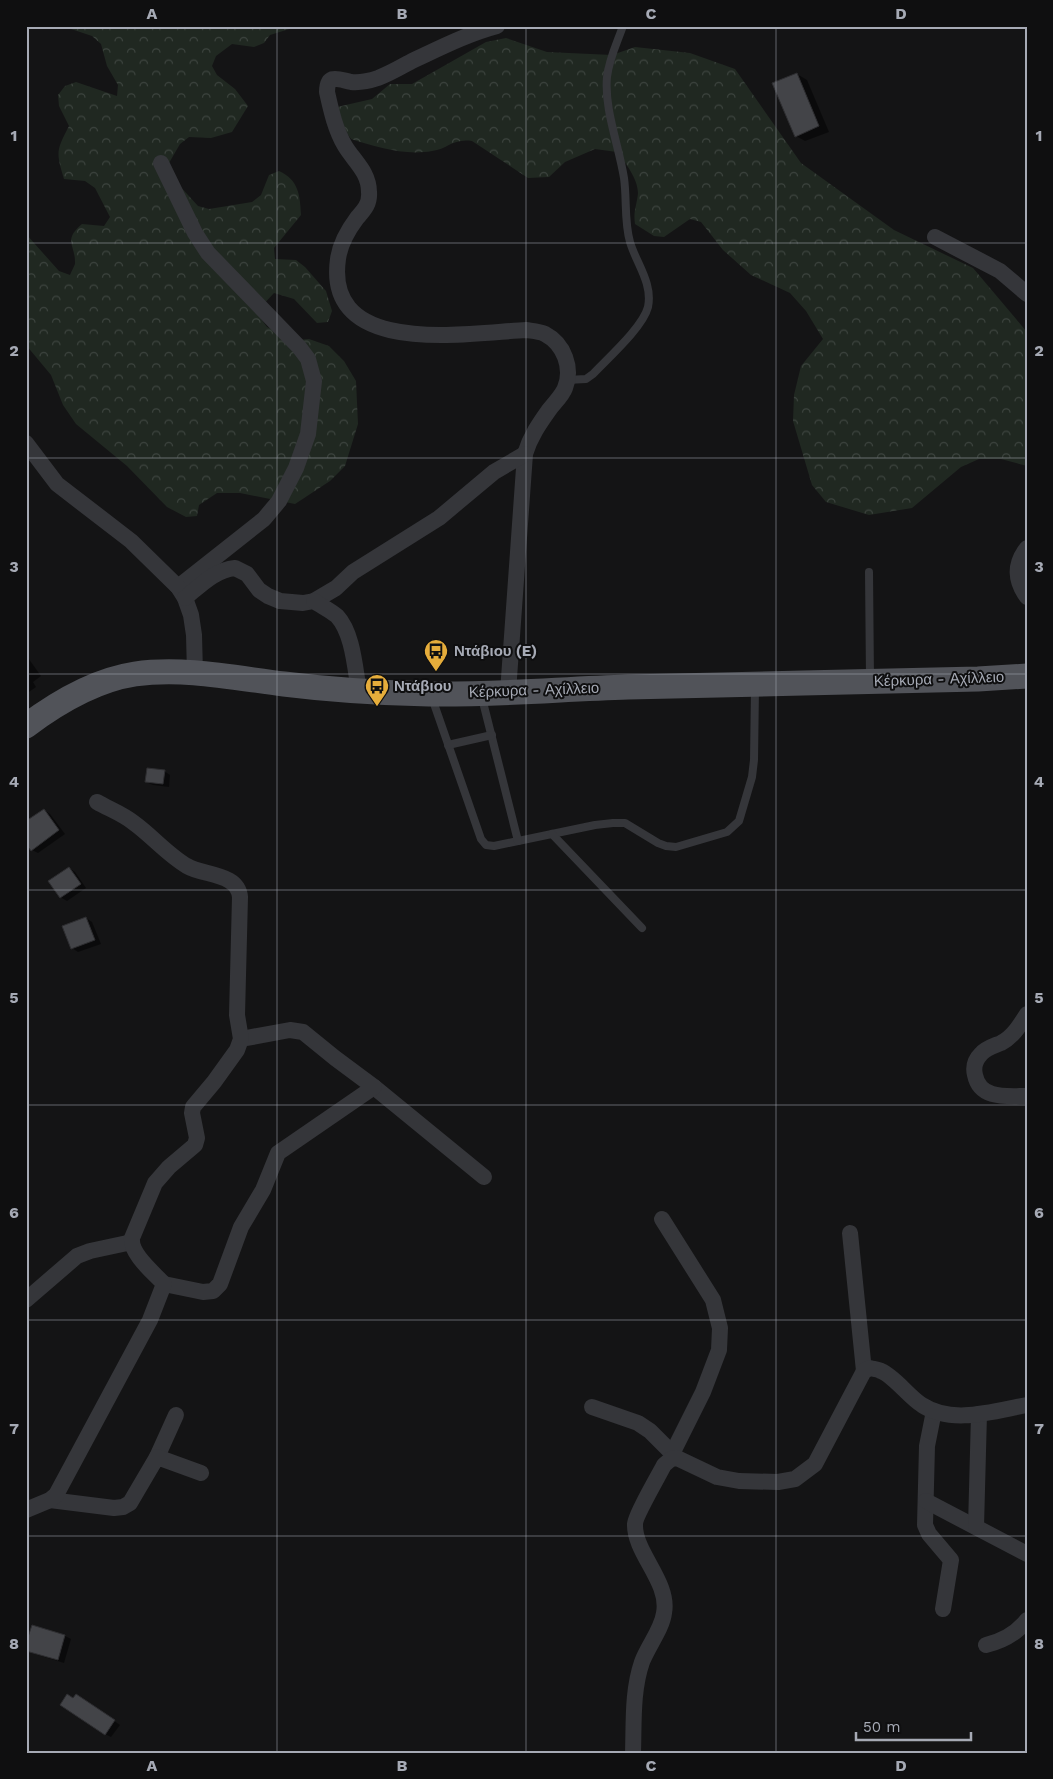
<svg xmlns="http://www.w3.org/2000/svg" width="1053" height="1779" font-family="'Work Sans',sans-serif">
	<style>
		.forest { fill: url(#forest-crowns) }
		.shadow { fill: #0007 }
		.building { fill: #434448; stroke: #2e2e31 }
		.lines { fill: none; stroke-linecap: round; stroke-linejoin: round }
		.service { stroke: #35363a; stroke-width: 8 }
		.minor { stroke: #35363a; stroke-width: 16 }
		.primary { stroke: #515359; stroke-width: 25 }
		.grid { fill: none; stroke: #a6aab5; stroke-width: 1; stroke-opacity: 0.55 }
		.labels { text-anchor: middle; stroke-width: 4; stroke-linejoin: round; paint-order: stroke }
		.poi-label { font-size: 15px; font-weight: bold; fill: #a6aab5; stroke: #0f0f10; text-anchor: start }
		.street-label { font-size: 15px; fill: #a6aab5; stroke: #0f0f10 }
		.neatline { fill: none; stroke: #a6aab5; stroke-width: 2 }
		.grid-label { font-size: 16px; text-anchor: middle; font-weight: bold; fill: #a6aab5 }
	</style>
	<defs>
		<pattern id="forest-crowns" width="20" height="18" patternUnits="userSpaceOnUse" patternTransform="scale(1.25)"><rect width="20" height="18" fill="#202821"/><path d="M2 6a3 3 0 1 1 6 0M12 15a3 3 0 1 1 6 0" fill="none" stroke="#3d443f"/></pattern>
	</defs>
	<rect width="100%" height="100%" fill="#141415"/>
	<g class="forest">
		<path d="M70,26H299L270,35L264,43L254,47L232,44L216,56L212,66L217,75L235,89L248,106L232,132L211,138L189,137L180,144L169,163L177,183L198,206L209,209L252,202L261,195L269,175L279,171C299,180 300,196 301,215L274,248L275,259L296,260L305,267L326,291L332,311L328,322L317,323L294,299L274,293L260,308L261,319L267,327L298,340L309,339L329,346L344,361L356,381L358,424L345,466L330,481L295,504L240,493H217L199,505L197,516L186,517L167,507L127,466L76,424L63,405L51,375L26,345V234L59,271L70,275C71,272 74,267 75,264C76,245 62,241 82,224L104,226L110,217L95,188L85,181L64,179C56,152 56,151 69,126L59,106L58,95L65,86L76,82L117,96L118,85L107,66L101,44L92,36L71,29Z"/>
		<path d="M506,38L547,52L612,55L635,47L690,53L735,69L801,163L894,230L973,268L1027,332V466L1001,459H979L961,467L912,508L869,515L826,502L812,485L793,421L794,395L801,366L823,339L806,311L790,293L751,275L723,250L701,222L690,219L664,237L654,236L635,224C633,211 637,205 638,193C638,179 625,162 617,152L595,149L565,162L549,177L528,178L472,141C453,138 448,149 432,151C405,156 376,147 351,139L341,125L337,107L372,99L390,84H412L486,42Z"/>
	</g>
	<g class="shadow">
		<polygon points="797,74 807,80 829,132 805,141 796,136"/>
		<polygon points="26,655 41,676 33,682 36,687 26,694"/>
		<polygon points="164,771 170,775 169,787 153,785 146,782"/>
		<polygon points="44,810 50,814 65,834 38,853 32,850"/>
		<polygon points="69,868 75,872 86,888 67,901 60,897"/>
		<polygon points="86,918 92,922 101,944 78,952 72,948"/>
		<polygon points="65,1636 71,1639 64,1663 32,1653 26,1650"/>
		<polygon points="83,1699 120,1725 111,1737 105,1734 74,1700"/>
	</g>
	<g class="building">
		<polygon points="797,73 819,126 795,137 772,83"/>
		<polygon points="147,768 165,770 163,784 145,782"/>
		<polygon points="44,809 59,830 31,851 26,844 26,821"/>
		<polygon points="69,867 81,884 60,898 48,881"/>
		<polygon points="86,917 95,940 71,949 62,926"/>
		<polygon points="32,1625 65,1635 58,1660 26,1651 26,1643"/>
		<polygon points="67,1694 73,1698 76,1694 115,1720 105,1735 60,1705"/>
	</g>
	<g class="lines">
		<g class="service">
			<path d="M567,380L586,379L593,374C608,358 643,327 648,307C653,283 636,263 630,242C624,221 627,199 624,178C619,146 604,109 607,77C609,59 617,43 623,26"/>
			<polyline points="869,572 870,679"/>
			<polyline points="432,698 481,839 486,845 494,846 595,825 613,823 625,823 658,843 666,846 676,847 727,832 739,821 752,777 754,760 755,688"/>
			<polyline points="482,698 518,841"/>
			<polyline points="448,745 492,735"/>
			<polyline points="552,834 642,928"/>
		</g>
		<g class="minor">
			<path d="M497,26C467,34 440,48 412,61C401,67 389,74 378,78C369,81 360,83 351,82C340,80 327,72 327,92C331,110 335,129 345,146C354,161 369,172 369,192C370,204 364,210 357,218C348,230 340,244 338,259C324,358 467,333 526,330C533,331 539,331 545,334C564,344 573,368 565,388C562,396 554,403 549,410C539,424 530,437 525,454L508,692"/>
			<polyline points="161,163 195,233 208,253 299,347 308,359 314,381 308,434 296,468 279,501 264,519 178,587"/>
			<polyline points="935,237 1000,271 1027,294"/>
			<polyline points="26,443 57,484 131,541 178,587 185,598 191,615 194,635 195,673"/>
			<path d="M1027,548C1014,564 1015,581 1027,597"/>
			<path d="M185,598C201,585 215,570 235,568L247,574L259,590L268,596L280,601L303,603L314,601L336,588L353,572L439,518L494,472L525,454"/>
			<path d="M314,601C321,606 330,610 337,616C353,633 355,669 359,691"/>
			<path d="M1027,1014C1020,1025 1013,1037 1001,1043C994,1046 986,1048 981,1054C975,1060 973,1067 975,1075C980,1100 1007,1096 1027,1096"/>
			<polyline points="374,1087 484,1177"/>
			<polyline points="662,1219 713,1300 720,1328 719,1350 703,1392 672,1454"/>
			<polyline points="850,1233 864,1371"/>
			<polyline points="164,1284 203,1292 213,1291 220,1284 241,1227 263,1190 278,1153 374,1087 335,1058 303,1032 290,1030 241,1039"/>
			<polyline points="26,1300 77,1256 90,1251 132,1242"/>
			<polyline points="592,1407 638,1423 650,1431 677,1458"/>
			<polyline points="934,1411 927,1446 925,1525 929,1534 951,1560 943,1609"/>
			<polyline points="157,1457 176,1415"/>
			<polyline points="50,1500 114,1508 123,1507 130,1503 157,1457 201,1473"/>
			<polyline points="926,1501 1027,1554"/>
			<path d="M26,1510L50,1500L56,1495L150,1320L164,1284C154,1273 130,1254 132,1238L155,1183L169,1167L195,1145L197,1138L192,1113L193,1107L214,1082L237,1050L241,1039L237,1015L240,897C238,873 204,876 187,866C168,855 152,836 134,823C123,814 109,809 97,802"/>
			<polyline points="976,1527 979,1414"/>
			<path d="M986,1645C1003,1641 1016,1634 1027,1620"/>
			<path d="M633,1753C634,1723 632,1691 642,1662C648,1646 662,1629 664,1613C670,1582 634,1553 635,1524C635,1516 659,1475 664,1465L671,1459L677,1458L717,1477L739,1481L778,1482L795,1479L815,1464L864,1371L870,1368C873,1369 878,1369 881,1371C894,1376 909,1397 922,1405C952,1425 994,1411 1027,1405"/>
		</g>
		<path class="primary" d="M26,726C58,702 95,680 135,674C184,667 235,678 284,684C332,690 381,693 429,694C496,695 562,689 628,687C745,684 861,682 978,679L1027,676"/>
	</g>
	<path class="grid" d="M277,26V1753M526,26V1753M776,26V1753M26,243H1027M26,458H1027M26,674H1027M26,890H1027M26,1105H1027M26,1320H1027M26,1536H1027"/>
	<defs>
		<g id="bus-pin" transform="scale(1.25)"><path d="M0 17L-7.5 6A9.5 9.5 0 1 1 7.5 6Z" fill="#e6ad3b" stroke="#0f0f10"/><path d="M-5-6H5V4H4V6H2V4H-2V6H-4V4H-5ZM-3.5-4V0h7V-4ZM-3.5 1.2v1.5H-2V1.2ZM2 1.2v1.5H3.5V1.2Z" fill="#111"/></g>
	</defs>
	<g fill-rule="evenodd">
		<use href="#bus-pin" x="436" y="651"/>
		<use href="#bus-pin" x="377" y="686"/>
	</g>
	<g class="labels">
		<g class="poi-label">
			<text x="454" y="656">Ντάβιου (E)</text>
			<text x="394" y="691">Ντάβιου</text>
		</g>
		<g class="street-label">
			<text transform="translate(939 679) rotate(-2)" y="5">Κέρκυρα - Αχίλλειο</text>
			<text transform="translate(534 690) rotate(-2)" y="5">Κέρκυρα - Αχίλλειο</text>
		</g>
	</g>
	<rect width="1053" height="1779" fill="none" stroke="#0f0f10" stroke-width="55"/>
	<path d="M856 1732v8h115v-8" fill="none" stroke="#a6aab5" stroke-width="2.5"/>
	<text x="863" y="1732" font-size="15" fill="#a6aab5" stroke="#0f0f10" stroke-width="4" paint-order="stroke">50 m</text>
	<rect x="28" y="28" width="998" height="1724" class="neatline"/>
	<g class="grid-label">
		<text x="152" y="19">A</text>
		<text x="402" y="19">B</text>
		<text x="651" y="19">C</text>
		<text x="901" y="19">D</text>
		<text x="14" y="141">1</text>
		<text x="1039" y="141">1</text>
		<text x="14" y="356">2</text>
		<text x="1039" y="356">2</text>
		<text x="14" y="572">3</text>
		<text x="1039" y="572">3</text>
		<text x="14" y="787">4</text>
		<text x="1039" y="787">4</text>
		<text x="14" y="1003">5</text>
		<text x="1039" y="1003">5</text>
		<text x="14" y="1218">6</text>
		<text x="1039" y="1218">6</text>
		<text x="14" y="1434">7</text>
		<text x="1039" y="1434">7</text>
		<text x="14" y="1649">8</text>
		<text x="1039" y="1649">8</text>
		<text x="152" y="1771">A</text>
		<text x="402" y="1771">B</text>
		<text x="651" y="1771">C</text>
		<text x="901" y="1771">D</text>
	</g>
</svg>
